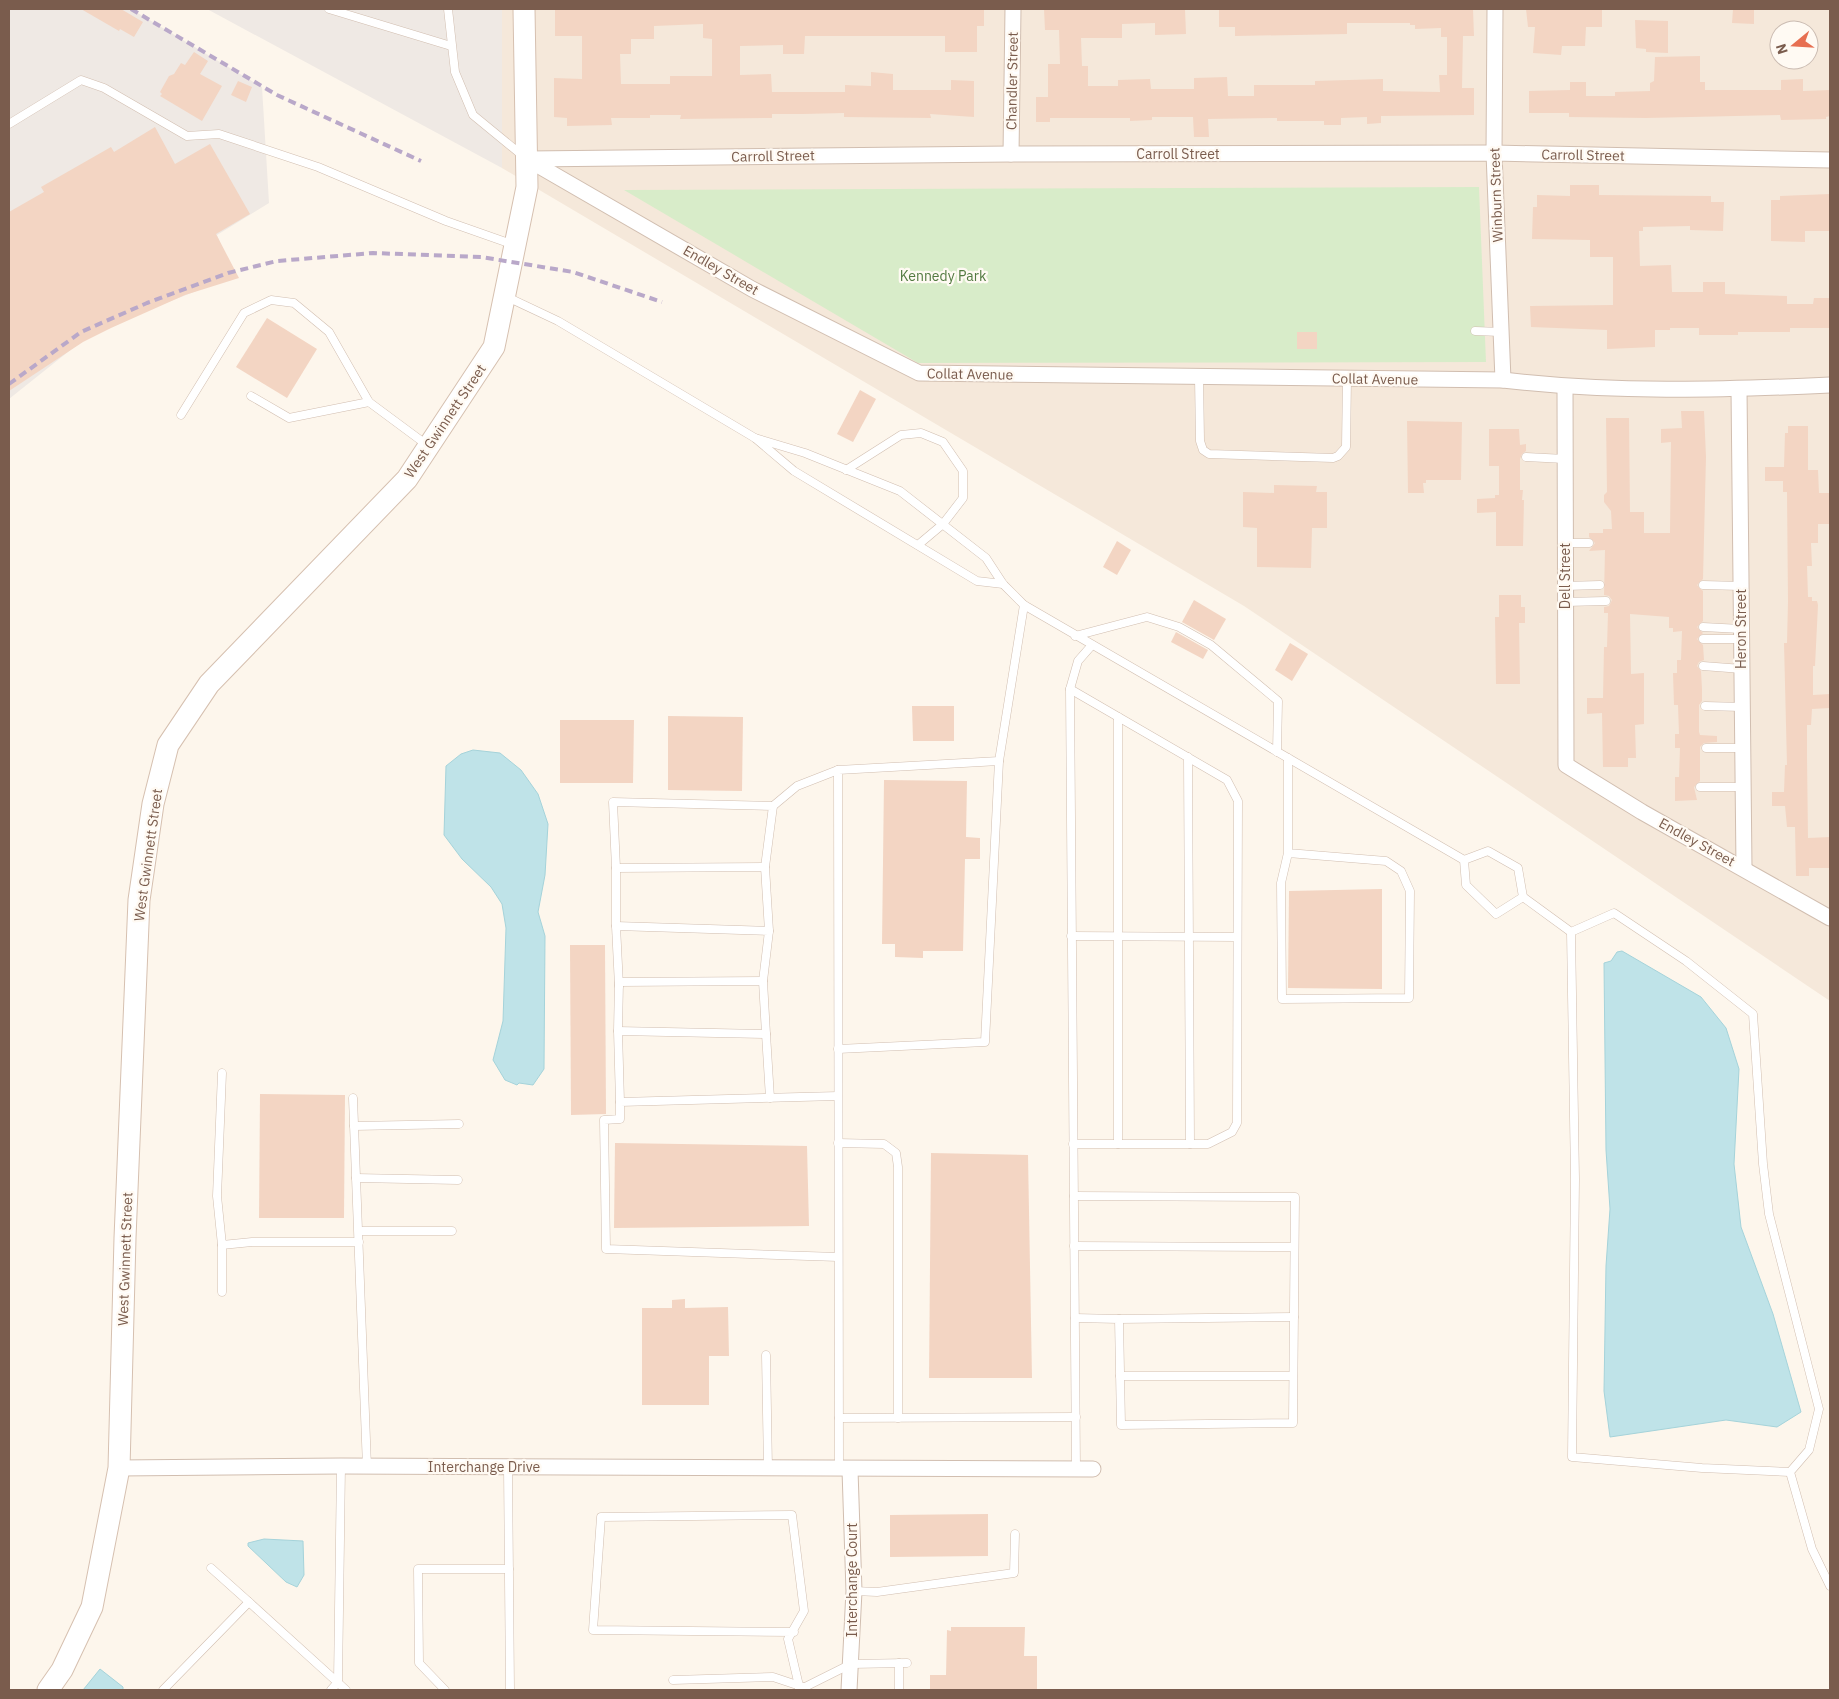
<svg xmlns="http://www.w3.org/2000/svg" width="1839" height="1699" font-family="'IBM Plex Sans',sans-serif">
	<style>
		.residential { fill: #f5e8da; fill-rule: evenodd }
		.industrial { fill: #efe9e4 }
		.green { fill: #d8ecc9 }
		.water { fill: #bfe3e8; stroke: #a5d3da }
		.building { fill: #f3d5c3; fill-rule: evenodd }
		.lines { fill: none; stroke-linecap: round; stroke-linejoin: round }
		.service-casing { stroke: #d1beb0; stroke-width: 9 }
		.minor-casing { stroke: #d1beb0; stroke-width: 17 }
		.secondary-casing { stroke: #d6c0b0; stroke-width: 23 }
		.service { stroke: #fff; stroke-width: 8 }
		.minor { stroke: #fff; stroke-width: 15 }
		.secondary { stroke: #fff; stroke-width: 21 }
		.rail { stroke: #b9a8c9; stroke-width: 4; stroke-dasharray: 8 5; stroke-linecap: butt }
		.labels { text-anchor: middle; stroke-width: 4.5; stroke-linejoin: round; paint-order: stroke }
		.street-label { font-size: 14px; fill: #7a5c4d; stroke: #fffaf3 }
		.park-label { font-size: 14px; fill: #537a41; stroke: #fffaf3 }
	</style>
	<rect width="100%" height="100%" fill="#fdf6ec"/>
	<path class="residential" d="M502,9H1830V1001L1244,606L502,168ZM1779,30H1809V60H1779Z"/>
	<g class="industrial">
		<polygon points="9,9 131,9 262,87 269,203 217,235 234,276 93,332 9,399"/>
		<polygon points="207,9 502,9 502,168"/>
	</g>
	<polygon class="green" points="1479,187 1486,362 918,363 624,190"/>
	<g class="water">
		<polygon points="473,750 500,753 521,770 538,794 548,824 545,875 538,912 545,936 544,1069 533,1085 519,1083 517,1085 505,1080 493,1060 503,1021 506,928 502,904 491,887 462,859 444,835 446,766 461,754"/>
		<polygon points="1622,951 1701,997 1726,1028 1739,1069 1734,1164 1741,1227 1773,1314 1801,1412 1777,1427 1726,1420 1610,1437 1604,1391 1606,1266 1610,1209 1606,1150 1604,963 1611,961 1617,952"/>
		<polygon points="264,1539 303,1541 304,1575 297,1587 286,1582 248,1546 248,1543"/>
		<polygon points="100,1669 123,1687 123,1690 83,1690"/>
	</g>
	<g class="building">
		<polygon points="81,9 121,9 143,22 134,37 120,29 119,31"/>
		<path d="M555,9H984V26H977V52H945V36H805L804,54H783V45L740,46V75L771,74L772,92H845V85L871,86V72L893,74V90H951V80L974,81V117L930,114L931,118L844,117V113L803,114H772V118L680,119L681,115H650V118H611L612,125L567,126V118L554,117V78L582,79V36H555ZM703,24V38L712,39V76H670V84H621L620,54H631V39H654V26Z"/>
		<polygon points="1044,9 1185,9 1186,34 1155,35 1155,23 1122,24 1122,38 1081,38 1082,66 1088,66 1088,86 1118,86 1118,80 1150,79 1151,89 1194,89 1194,78 1227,77 1228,96 1254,96 1254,85 1315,85 1315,81 1383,79 1383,91 1440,92 1439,75 1447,75 1447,37 1441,37 1441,28 1415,29 1415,25 1410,25 1410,23 1347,23 1347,34 1235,36 1235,27 1219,27 1219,9 1473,9 1474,36 1463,36 1462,88 1474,88 1474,115 1381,116 1381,123 1367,124 1367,117 1341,118 1341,125 1324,125 1324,121 1277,121 1277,118 1208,119 1209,137 1194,137 1193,117 1152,117 1152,120 1130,121 1130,118 1050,118 1050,122 1036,122 1036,97 1048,97 1048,64 1060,64 1059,30 1045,30"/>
		<polygon points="1526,9 1602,9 1602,27 1586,27 1585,46 1562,46 1561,55 1533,53 1535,27 1528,27"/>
		<polygon points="1733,9 1754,9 1754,24 1732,23"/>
		<polygon points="1635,20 1668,21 1668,53 1646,52 1646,49 1636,48"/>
		<polygon points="194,52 208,61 200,74 222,86 202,121 160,96 162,94 160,92 169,76 174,74 181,63 185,65"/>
		<polygon points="1700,56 1700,82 1705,82 1705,90 1781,90 1781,80 1803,79 1803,91 1830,90 1830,116 1826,117 1826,119 1781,120 1780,115 1646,118 1569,117 1569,113 1529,113 1529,91 1570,90 1570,82 1586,82 1586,96 1615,96 1615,92 1650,91 1650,83 1654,81 1655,57"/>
		<polygon points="238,81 252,87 246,102 231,95"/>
		<polygon points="155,127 175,164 210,144 250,214 216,234 239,278 185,295 111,328 83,342 9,391 9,212 44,192 41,187 111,147 114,152"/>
		<polygon points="1570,185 1599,185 1599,195 1711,196 1711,202 1724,202 1723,231 1690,230 1690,226 1643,227 1643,231 1639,231 1640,266 1671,265 1672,292 1703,292 1703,282 1725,282 1725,294 1787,296 1787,304 1813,304 1814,298 1830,298 1830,328 1790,328 1790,332 1738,332 1738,335 1699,335 1699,328 1670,328 1670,330 1655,330 1655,347 1607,349 1607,330 1531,327 1530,306 1613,305 1613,257 1590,257 1590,240 1532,239 1533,207 1537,207 1537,195 1570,196"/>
		<polygon points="1830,194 1830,231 1805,231 1805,242 1771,241 1771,200 1780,200 1780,196"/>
		<polygon points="267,318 317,349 287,398 236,367"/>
		<rect x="1297" y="332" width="20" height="17"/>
		<polygon points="860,390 876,399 853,442 837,434"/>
		<polygon points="1681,411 1704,411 1706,457 1703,579 1697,585 1703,591 1703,621 1697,627 1703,633 1697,639 1703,645 1704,660 1699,662 1697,666 1701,671 1702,689 1702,701 1699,705 1699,732 1700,735 1717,736 1717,742 1704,743 1700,747 1700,781 1694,787 1697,800 1675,801 1675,777 1679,777 1680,748 1675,748 1675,734 1679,734 1678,705 1674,705 1673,673 1677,673 1677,660 1681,660 1682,631 1673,632 1673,628 1669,628 1669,617 1630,614 1631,674 1644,673 1644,724 1635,725 1636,758 1628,758 1628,767 1603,767 1602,713 1587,714 1587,698 1603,698 1604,647 1607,647 1608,613 1604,613 1604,607 1609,606 1612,600 1609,596 1604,595 1605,550 1589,551 1595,543 1589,537 1589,533 1603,533 1603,529 1612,529 1611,511 1604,502 1604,495 1607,492 1606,418 1629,418 1630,512 1644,512 1644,533 1670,533 1671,442 1661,443 1661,429 1682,428"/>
		<polygon points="1407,421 1462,422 1461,480 1426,480 1426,483 1423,483 1424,493 1408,493"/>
		<polygon points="1788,426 1808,426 1808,470 1818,470 1819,493 1830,493 1829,524 1818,524 1818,543 1811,543 1812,566 1807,566 1808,597 1812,597 1812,601 1817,601 1818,605 1815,666 1813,666 1813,695 1830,694 1830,708 1812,709 1811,725 1807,725 1807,757 1808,838 1830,837 1830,868 1809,868 1809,876 1796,876 1795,827 1787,827 1785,806 1772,806 1772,792 1784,792 1785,765 1787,765 1784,643 1787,643 1788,601 1787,492 1783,492 1783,481 1765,481 1765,467 1784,467 1785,433 1788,433"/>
		<polygon points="1489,429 1519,429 1520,445 1526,444 1526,451 1522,454 1520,459 1520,490 1523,490 1522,500 1524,500 1523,546 1496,546 1496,512 1477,513 1477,499 1495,498 1495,495 1499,495 1499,466 1489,466"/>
		<polygon points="1274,485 1317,486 1316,492 1327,492 1327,528 1312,528 1311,568 1257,567 1257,528 1243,527 1243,492 1274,493"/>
		<polygon points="1117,541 1131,550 1117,575 1103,567"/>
		<polygon points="1499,595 1521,595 1521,607 1525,607 1525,623 1519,623 1520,684 1496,684 1495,617 1499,617"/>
		<polygon points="1194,600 1226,619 1214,640 1182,622"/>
		<polygon points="1176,632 1208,650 1203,659 1171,642"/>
		<polygon points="1290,643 1308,654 1292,681 1275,670"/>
		<polygon points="912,706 954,706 954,741 913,741"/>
		<polygon points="668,716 743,717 742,791 668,790"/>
		<polygon points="560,720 634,720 633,783 560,783"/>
		<polygon points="884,780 967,781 966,837 980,838 980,859 965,859 963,951 923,951 923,958 895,957 895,944 882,944"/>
		<polygon points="1382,889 1382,989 1288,988 1289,891"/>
		<polygon points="570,945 605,945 606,1114 571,1115"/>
		<polygon points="260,1094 345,1095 344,1218 259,1218"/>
		<polygon points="615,1143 807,1146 809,1226 614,1228"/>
		<polygon points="931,1153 1028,1155 1032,1378 929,1378"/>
		<polygon points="685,1299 685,1308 728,1307 729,1356 709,1356 709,1405 642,1405 642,1308 672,1308 672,1300"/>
		<polygon points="988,1514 988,1556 890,1557 890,1515"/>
		<polygon points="951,1627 1025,1627 1024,1656 1037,1656 1037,1690 930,1690 930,1675 946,1675 947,1630 951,1631"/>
	</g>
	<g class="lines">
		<g class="service-casing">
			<g id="service">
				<polyline points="329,9 451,46"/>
				<polyline points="448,9 455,72 473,115 523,156"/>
				<polyline points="9,124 81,80 104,88 187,136 219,134 318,167 446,221 514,245"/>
				<polyline points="505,296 558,321 755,438 794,471 977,581 1003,584"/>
				<polyline points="1475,331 1501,332"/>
				<polyline points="1199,377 1200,441 1203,450 1209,454 1333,458 1338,456 1346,447 1347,378"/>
				<polyline points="251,396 289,418 369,402"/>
				<polyline points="181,415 244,313 271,300 294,303 329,332 369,402 427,445"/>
				<polyline points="755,438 805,453 900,491 986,558 1003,584 1024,605 1464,860 1466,885 1496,914 1523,897 1518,868 1488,851 1464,860"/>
				<polyline points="1526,457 1565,459"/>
				<polyline points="846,470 901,435 921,433 943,442 963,471 963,498 943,524 918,545"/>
				<polyline points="1565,543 1589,543"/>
				<polyline points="1703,585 1741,586"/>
				<polyline points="1565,586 1600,585"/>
				<polyline points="1565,602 1606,601"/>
				<polyline points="1703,627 1741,629"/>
				<polyline points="1075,636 1147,617 1179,627 1211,645 1278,701 1277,752"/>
				<polyline points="1703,639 1742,639"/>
				<polyline points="1703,666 1742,669"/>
				<polyline points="1070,689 1227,780 1238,801 1237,1123 1232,1132 1208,1144 1073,1144"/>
				<polyline points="1705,706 1742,707"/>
				<polyline points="1706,748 1742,748"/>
				<polyline points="1188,757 1190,1144"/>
				<polyline points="1700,787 1743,787"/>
				<polyline points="773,806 797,786 838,770"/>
				<polyline points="1288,853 1386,861 1401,871 1410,891 1409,998 1282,999 1281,883 1288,853 1288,758"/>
				<polyline points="616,868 613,802 773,806 765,867"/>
				<polyline points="1523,897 1571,932 1614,913 1686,961 1753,1014 1763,1164 1769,1214 1819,1409 1809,1450 1790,1472 1812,1549 1830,1586"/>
				<polyline points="616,926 616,868 765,867 769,931"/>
				<polyline points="1571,932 1575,1179 1572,1457 1702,1468 1790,1472"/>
				<polyline points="1071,936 1237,937"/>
				<polyline points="619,986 616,926 769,931 763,981"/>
				<polyline points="618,1031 619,982 763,981 766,1034"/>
				<polyline points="838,1049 985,1042 999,761"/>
				<polyline points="222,1073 217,1196 222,1245 252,1242 359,1242"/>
				<polyline points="838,1096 620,1102 620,1119 604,1120 606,1249 838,1257"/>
				<polyline points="353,1098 367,1467"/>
				<polyline points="620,1102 618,1031 766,1034 770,1098"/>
				<polyline points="354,1126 459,1124"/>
				<polyline points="838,1143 884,1144 896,1153 898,1167 898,1418"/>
				<polyline points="1118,1144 1118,717"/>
				<polyline points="356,1178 458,1180"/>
				<polyline points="1074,1196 1295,1197 1293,1423 1121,1425 1119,1319 1075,1318"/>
				<polyline points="359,1231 452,1231"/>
				<polyline points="1074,1246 1294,1247"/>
				<polyline points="222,1292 222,1245"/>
				<polyline points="1119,1319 1294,1317"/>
				<polyline points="766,1355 768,1469"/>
				<polyline points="1120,1376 1293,1376"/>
				<polyline points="839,1418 1076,1417"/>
				<polyline points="508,1467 510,1690"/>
				<polyline points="839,1469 838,770 999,761 1024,605"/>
				<polyline points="1076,1469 1070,689 1078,661 1092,645"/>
				<polyline points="211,1568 249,1602"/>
				<polyline points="854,1591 877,1592 1014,1573 1015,1534"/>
				<polyline points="794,1632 593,1630 601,1517 792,1515 804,1611 788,1639 800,1690"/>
				<polyline points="899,1663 899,1690"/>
				<polyline points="673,1680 773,1677 803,1687"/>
				<polyline points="163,1690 249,1602 346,1690"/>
				<polyline points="331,1690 338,1682 341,1466"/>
				<polyline points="445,1690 419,1663 418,1569 509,1569"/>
				<polyline points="799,1690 851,1664 907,1663"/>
			</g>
		</g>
		<g class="minor-casing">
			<g id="minor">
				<polyline points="1495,9 1494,153 1503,380"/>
				<polyline points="1011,154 1013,9"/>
				<path d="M527,159L752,289L919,373L1503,380C1611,393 1721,390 1830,385"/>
				<polyline points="528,159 1011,154 1494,153 1830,160"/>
				<polyline points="1565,387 1566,765 1642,812 1830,918"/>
				<polyline points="1739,389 1744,868"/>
				<polyline points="119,1468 341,1466 1093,1469"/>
				<polyline points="849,1690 854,1591 850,1470"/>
			</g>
		</g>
		<g class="secondary-casing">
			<polyline id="secondary" points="48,1690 62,1670 92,1607 119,1468 125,1238 139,900 153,804 168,745 209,684 407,479 494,347 527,187 524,9"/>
		</g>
		<use href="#service" class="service"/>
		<use href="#minor" class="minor"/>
		<use href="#secondary" class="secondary"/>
		<g class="rail">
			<polyline points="131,9 277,95 421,161"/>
			<polyline points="9,384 81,332 147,303 228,273 277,261 373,253 481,257 573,272 662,302"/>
		</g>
	</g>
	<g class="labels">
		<g class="street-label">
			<text transform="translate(1012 81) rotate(-89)" y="5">Chandler Street</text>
			<text x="1178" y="159">Carroll Street</text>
			<text transform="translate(1583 155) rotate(1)" y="5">Carroll Street</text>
			<text transform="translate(773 156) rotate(-1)" y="5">Carroll Street</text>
			<text transform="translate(1496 195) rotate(-92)" y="5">Winburn Street</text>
			<text transform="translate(721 270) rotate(30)" y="5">Endley Street</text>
			<text transform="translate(970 374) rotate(1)" y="5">Collat Avenue</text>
			<text transform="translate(1375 379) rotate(1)" y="5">Collat Avenue</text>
			<text transform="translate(445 421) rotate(-56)" y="5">West Gwinnett Street</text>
			<text transform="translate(1565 576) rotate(-90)" y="5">Dell Street</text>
			<text transform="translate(1741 629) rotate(-90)" y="5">Heron Street</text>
			<text transform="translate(1697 842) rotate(29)" y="5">Endley Street</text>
			<text transform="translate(148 855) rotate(-82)" y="5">West Gwinnett Street</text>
			<text transform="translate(125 1259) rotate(-88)" y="5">West Gwinnett Street</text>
			<text x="484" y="1472">Interchange Drive</text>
			<text transform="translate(852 1580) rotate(-90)" y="5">Interchange Court</text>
		</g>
		<g class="park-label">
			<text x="943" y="281">Kennedy Park</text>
		</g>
	</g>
	<rect width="1839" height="1699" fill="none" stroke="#7a5c4d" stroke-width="20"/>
	<g transform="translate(1794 45) rotate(252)"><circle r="24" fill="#fffaf3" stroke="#cabbb1"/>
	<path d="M0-4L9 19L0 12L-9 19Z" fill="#e76f51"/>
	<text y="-8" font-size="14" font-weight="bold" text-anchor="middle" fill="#7a5c4d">N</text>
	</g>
</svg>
